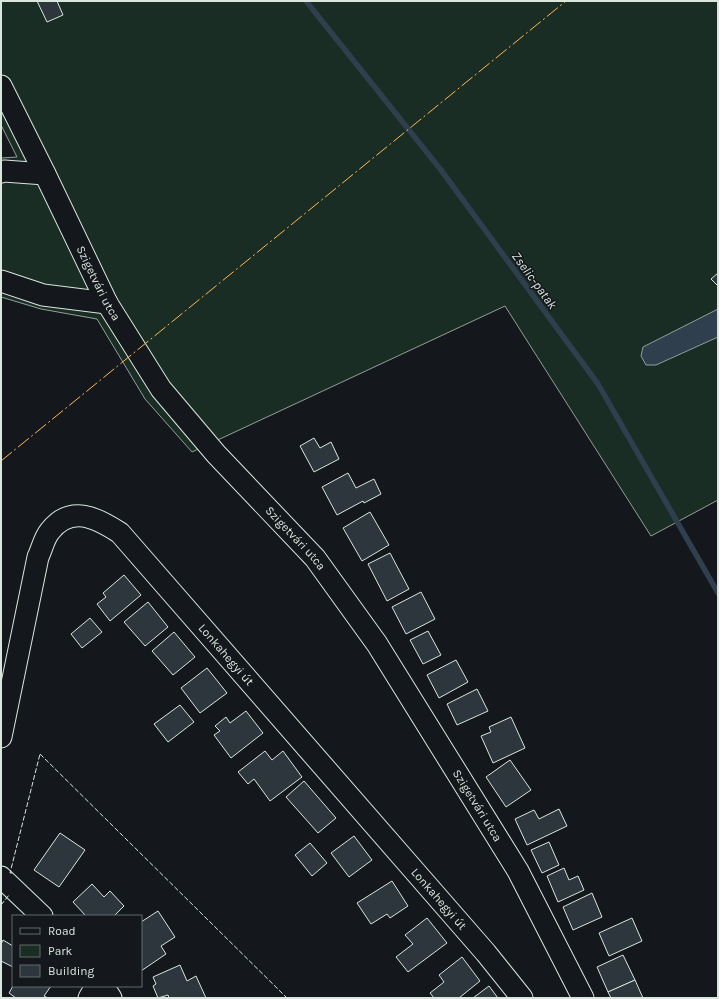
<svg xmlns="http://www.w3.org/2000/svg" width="719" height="999" font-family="Karla,sans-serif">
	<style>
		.green { fill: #1a2d24; stroke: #939e99 }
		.water { fill: #2f3f4d; stroke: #939e99 }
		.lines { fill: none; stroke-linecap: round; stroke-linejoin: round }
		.stream { stroke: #2f3f4d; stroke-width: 5.5 }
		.building { fill: #2c363c; stroke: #d8e6dc }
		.minor-casing { stroke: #d8e6dc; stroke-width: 23 }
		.minor { stroke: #14181c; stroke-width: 21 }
		.fence { stroke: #d8e6dc; stroke-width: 1; stroke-dasharray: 5 2; stroke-linecap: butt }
		.power { stroke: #ffb74d; stroke-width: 1; stroke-dasharray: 14 3 2 3; stroke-linecap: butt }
		.labels { text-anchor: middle; stroke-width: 3; stroke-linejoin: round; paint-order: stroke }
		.street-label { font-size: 12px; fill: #d8e6dc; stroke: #14181c }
		.water-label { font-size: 13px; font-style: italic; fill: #d8e6dc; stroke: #14181c }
	</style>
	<rect width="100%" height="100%" fill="#14181c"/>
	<polygon class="green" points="1,1 718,1 718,500 651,536 505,306 192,452 145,399 97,319 41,309 1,297 1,158 17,157 1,125"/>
	<polygon class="water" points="718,309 718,337 656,365 646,365 641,356 643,347"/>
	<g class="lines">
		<polyline class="stream" points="306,1 441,170 598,384 718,593"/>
	</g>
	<g class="building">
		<polygon points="37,1 57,1 63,15 47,22"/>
		<polygon points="718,273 718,286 711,279"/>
		<polygon points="314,438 320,448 331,442 339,459 314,472 300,446"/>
		<polygon points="348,473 356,488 374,479 381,494 364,503 363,501 337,515 322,487"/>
		<polygon points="370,512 389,545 362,561 343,528"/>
		<polygon points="390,553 409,589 387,601 368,564"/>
		<polygon points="124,575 141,595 110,621 97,604 106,597 103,593"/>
		<polygon points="421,592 435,619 406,634 392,607"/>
		<polygon points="148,602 168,627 145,646 124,622"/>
		<polygon points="90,618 102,632 82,648 71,634"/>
		<polygon points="428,631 441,655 423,664 410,640"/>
		<polygon points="174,632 195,657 173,675 152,651"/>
		<polygon points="456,660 468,682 439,698 427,675"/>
		<polygon points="207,668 227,693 200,713 181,688"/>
		<polygon points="477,689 488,711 457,725 447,704"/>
		<polygon points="180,705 194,722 168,742 154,724"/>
		<polygon points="246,711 263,733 231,758 214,735 220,731 215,726 226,717 230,723"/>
		<polygon points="511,717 525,748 493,763 481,736 491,732 489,727"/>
		<polygon points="265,751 272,760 283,751 302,777 270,801 254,779 248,784 238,772"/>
		<polygon points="510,760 531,790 506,807 486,777"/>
		<polygon points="304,781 336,818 318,833 286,797"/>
		<polygon points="559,809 567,826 527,845 515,819 534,810 539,819"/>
		<polygon points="60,833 85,850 59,887 34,870"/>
		<polygon points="354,836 372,860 349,877 331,853"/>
		<polygon points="549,842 559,865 542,873 531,850"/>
		<polygon points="310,843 327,863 312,876 295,855"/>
		<polygon points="564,868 569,880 578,876 584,890 558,902 547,876"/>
		<polygon points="392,881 408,906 390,918 387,914 371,924 357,903"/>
		<polygon points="92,884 104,897 110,891 124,906 114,916 83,916 85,915 73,902"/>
		<polygon points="592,893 602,917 573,930 563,907"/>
		<polygon points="158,911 175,937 161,946 166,954 141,971 141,922"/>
		<polygon points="427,918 447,943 408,972 396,957 413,944 405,935"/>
		<polygon points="632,918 642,941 609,956 599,933"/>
		<polygon points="3,940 13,946 13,967 1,961 1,944"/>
		<polygon points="623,955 635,980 608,992 597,967"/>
		<polygon points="462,957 480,981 459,998 434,998 430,993 444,982 439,975"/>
		<polygon points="180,965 187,981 196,976 206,998 169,998 168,995 158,998 153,986 156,984 153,977"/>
		<polygon points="635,980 643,998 611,998 608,992"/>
		<polygon points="13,986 51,986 44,996 48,998 16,998 9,993"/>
		<polygon points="489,986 498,998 473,998"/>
	</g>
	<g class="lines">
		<g class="minor-casing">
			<g id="minor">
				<path id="s1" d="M1,86L45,174L107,303L161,389L216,454L315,558L377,644L518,871L583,998"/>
				<polyline points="1,172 4,171 45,174"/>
				<polyline points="1,281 43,295 107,303"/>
				<path id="s2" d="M1,737L38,557C42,549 44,538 50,531C71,504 97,518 120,533L486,953L522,998"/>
				<polyline points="1,877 42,916"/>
				<polyline points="103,986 111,998"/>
				<polyline points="89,998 96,986"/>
			</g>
		</g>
		<use href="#minor" class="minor"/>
		<g class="fence">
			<polyline points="40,754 287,998"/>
			<polyline points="12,873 10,873 40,754"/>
			<polyline points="1,905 9,895"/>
		</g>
		<polyline class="power" points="1,461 566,1"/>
	</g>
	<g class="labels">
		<g class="street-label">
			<text dy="4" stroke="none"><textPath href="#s1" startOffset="220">Szigetvári utca</textPath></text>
			<text dy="4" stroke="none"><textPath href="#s1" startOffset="544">Szigetvári utca</textPath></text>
			<text dy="4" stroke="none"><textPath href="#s2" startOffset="453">Lonkahegyi út</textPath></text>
			<text dy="4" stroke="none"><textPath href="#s1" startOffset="868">Szigetvári utca</textPath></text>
			<text dy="4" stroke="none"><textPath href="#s2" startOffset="777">Lonkahegyi út</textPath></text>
		</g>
		<g class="water-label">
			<text transform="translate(535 280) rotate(54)" y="5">Zselic-patak</text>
		</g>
	</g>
	<rect width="719" height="999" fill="none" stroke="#d8e6dc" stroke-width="4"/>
	<rect x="12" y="915" width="130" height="72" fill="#14181c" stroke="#626a69"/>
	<rect x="20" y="928" width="20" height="6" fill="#14181c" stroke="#626a69"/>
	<text x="48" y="935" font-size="12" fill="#d8e6dc">Road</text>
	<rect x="20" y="945" width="20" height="12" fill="#1a2d24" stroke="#626a69"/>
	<text x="48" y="955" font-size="12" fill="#d8e6dc">Park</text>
	<rect x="20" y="965" width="20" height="12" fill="#2c363c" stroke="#626a69"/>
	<text x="48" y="975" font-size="12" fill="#d8e6dc">Building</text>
</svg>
